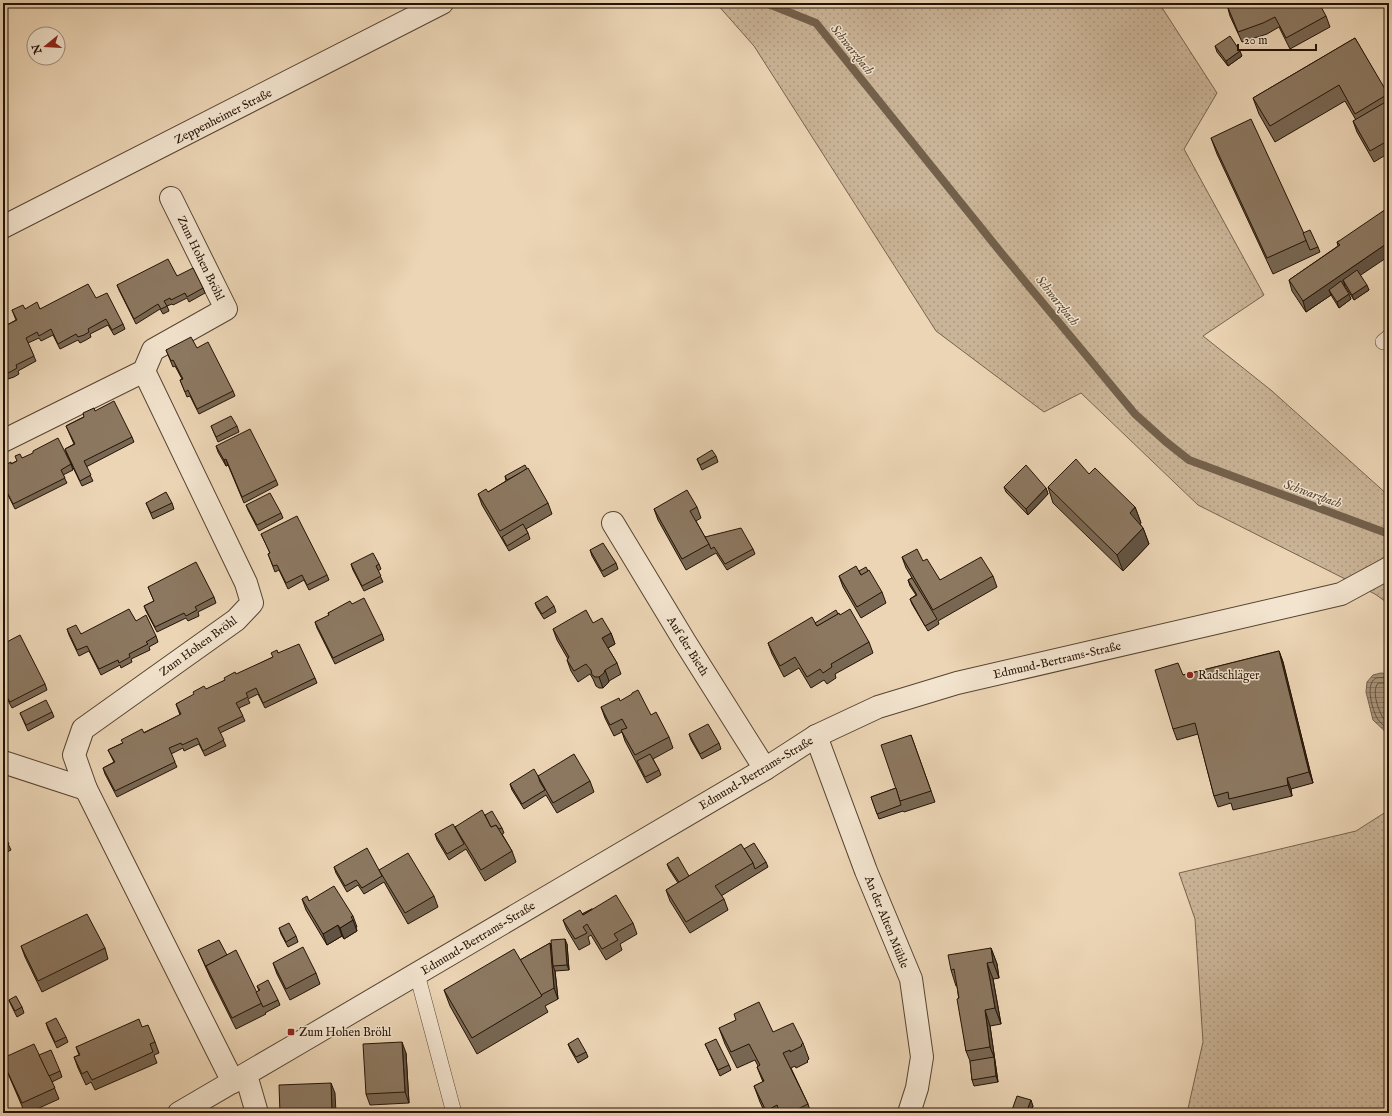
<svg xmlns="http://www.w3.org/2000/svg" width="1392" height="1116" font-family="'IM FELL English',serif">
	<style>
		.grass { fill: url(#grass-dots); stroke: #77644e }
		.water { fill: url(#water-rules); stroke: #73604b }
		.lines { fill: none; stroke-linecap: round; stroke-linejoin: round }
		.shore { stroke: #66533f; stroke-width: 1 }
		.stream { stroke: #73604b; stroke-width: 8 }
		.service-casing { stroke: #564431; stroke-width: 16 }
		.minor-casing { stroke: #564431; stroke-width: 24 }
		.service { stroke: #f3e4cf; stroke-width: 15 }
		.minor { stroke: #f3e4cf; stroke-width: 22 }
		.wall { fill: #786753; stroke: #241305 }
		.shaded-wall { fill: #625444; stroke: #241305 }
		.building { fill: #8c7861; stroke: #241305 }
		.poi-dot { fill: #8f2418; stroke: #f3e4cf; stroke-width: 1.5 }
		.labels { text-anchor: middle; stroke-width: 3; stroke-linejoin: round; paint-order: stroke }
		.street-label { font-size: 12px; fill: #241305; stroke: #f3e4cf }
		.poi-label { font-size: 12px; fill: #241305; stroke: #f3e4cf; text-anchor: start }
		.water-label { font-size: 13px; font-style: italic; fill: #594633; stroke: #f3e4cf }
	</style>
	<defs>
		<pattern id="grass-dots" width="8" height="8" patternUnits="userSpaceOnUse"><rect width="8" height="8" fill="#cab497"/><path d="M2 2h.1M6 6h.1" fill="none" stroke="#ad9a81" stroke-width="1.8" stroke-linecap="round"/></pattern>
		<pattern id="water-rules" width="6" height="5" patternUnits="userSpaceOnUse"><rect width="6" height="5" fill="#a89379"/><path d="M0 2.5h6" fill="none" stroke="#897761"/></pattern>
	</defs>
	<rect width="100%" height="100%" fill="#ecd5b5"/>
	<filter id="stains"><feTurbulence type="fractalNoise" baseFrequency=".005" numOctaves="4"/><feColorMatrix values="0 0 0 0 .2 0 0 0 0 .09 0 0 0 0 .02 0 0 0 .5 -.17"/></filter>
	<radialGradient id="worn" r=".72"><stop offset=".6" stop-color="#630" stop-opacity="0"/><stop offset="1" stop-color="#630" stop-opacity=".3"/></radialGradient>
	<g class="grass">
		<polygon points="716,3 1159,3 1217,93 1184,149 1264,295 1203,336 1272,391 1389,496 1389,604 1375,594 1198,505 1081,393 1044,412 936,331 754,46"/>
		<polygon points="1389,810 1389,1113 1187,1113 1203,1042 1195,919 1179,873 1356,831"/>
	</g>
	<polygon class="water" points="1381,673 1389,674 1389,735 1373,720 1366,692 1367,682 1373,675"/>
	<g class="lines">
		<g class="shore">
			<path d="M1389,678C1385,678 1381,677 1376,678C1365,684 1372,707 1376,716C1378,721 1385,727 1389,730"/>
			<path d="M1389,683H1378C1372,690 1377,706 1381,714C1382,718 1386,721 1389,724"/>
		</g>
		<polyline class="stream" points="766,3 816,23 1003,255 1135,414 1165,441 1189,460 1389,534"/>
		<g class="service-casing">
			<g id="service">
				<polyline points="1383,342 1389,337"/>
				<polyline points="417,974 454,1113"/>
			</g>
		</g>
		<g class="minor-casing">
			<g id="minor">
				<polyline points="3,227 442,3"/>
				<polyline points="144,371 246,583 252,603 236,620 83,729 74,755 86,789 233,1082"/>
				<polyline points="3,441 144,371 153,350 226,309 171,198"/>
				<polyline points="613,523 685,642 765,769"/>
				<polyline points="816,736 866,871 911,979 922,1057 917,1088 909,1113"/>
				<polyline points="3,762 86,789"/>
				<polyline points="246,1075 257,1113"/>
				<polyline points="179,1113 299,1043 765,769 816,736 878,707 957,683 1341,594 1389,568"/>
			</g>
		</g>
		<use href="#service" class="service"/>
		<use href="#minor" class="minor"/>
	</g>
	<g class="wall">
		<polygon points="1227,5 1326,16 1330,27 1290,49 1279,27 1267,34 1242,42 1230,16"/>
		<polygon points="1355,38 1389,97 1389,153 1374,162 1357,132 1353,121 1356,120 1345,101 1275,142 1259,114 1253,98"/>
		<polygon points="1215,46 1242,56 1228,66 1217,52"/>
		<polygon points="1211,138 1303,233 1318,247 1320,252 1273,274 1217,154"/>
		<polygon points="1339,241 1360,275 1369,290 1354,300 1345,286 1344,286 1351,299 1339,308 1331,295 1306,312 1292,291 1289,280 1338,246 1337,242"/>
		<polygon points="177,276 203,288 205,293 189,302 187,298 173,305 172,304 167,306 169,311 163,314 160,309 136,324 119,290 117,285"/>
		<polygon points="96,298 123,324 125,329 114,335 108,325 90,334 91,337 86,340 80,343 78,340 60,349 53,335 41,341 39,338 28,343 36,361 18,371 19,374 14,377 8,379 6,377 3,378 3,327 16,320 12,310 25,309 40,309"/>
		<polygon points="197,348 233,391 235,396 199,414 190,396 187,397 180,380 182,379 175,366 173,367 166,350"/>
		<polygon points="95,411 132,437 134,442 86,467 93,481 82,486 67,455 65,449 74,444 66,426"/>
		<polygon points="211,426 237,426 239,432 218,442"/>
		<polygon points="216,446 276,480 278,485 244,503 228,465 226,466 218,452"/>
		<polygon points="716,456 718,462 702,470 697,459"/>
		<polygon points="22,458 71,464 73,470 63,475 67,483 15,509 3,485 3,466 11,464"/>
		<polygon points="1089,474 1135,507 1141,523 1140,524 1143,528 1149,544 1123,571 1053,503 1048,487"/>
		<polygon points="505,476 548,503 552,514 526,529 528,533 530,539 509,551 482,505 478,494 488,492 506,481"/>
		<polygon points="1004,487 1046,488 1048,494 1028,515 1006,492"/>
		<polygon points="146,503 172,503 174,509 153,519"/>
		<polygon points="246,505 281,513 283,518 259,531 248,510"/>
		<polygon points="697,507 701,518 696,521 705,537 753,549 755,554 727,570 716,553 686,570 658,520 654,509"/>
		<polygon points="261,534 327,575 329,580 309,590 304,580 288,589 279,570 275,572 268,554 270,553"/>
		<polygon points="590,550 616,563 618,569 604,577 592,556"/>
		<polygon points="902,557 923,561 940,580 993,576 997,587 938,621 939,624 928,631 912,604 910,599 916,595 910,586 908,580 912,578 906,568"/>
		<polygon points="351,564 379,564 381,569 378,571 383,582 364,591 353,570"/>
		<polygon points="859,571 882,592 886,603 861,618 843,587 839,576"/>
		<polygon points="148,587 214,597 216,603 198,612 199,616 188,621 186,618 157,632 146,611 144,606 154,601"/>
		<polygon points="535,603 554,606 556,612 544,619 537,608"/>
		<polygon points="352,604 382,634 384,640 335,664 317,628 315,622 329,616 328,613"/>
		<polygon points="838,614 840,615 869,642 873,653 835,674 836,678 827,684 824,680 811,688 799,668 784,677 772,654 768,643 815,623"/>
		<polygon points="136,621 156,636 158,642 149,647 150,650 131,659 132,662 121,668 120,665 101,675 89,651 79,656 69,635 67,629 81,634"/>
		<polygon points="593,623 611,633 615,644 608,648 617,663 621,674 609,681 608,683 603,688 599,688 596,686 593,679 590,674 578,682 571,671 567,660 568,659 557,640 553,629"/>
		<polygon points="3,644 45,684 47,690 12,708 3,691"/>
		<polygon points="1279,651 1283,662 1313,783 1291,789 1292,796 1233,810 1231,803 1218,807 1214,796 1198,734 1177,740 1173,729 1183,675"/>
		<polygon points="278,653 315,678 317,683 265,708 258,694 248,699 250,703 239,708 245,721 220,733 226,746 205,756 199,744 184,751 183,748 171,754 177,767 117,797 105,774 103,768 114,762 108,750 180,715 176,704 273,657"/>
		<polygon points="601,707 651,715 669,737 673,748 653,759 659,770 661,775 647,783 625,741 622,732 614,736 605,718"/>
		<polygon points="52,712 54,717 28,731 20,713"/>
		<polygon points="689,734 719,743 721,749 702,759 691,740"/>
		<polygon points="911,735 935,802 904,812 903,811 879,819 871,797 896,788"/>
		<polygon points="538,776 590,781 594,792 557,813 546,795 524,809 512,790 510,784"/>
		<polygon points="485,815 502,828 504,833 502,834 512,851 516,862 485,881 466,849 449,860 437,840 435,834 456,831 455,827"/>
		<polygon points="3,833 11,850 3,854"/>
		<polygon points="744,849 766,862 768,867 721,896 724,899 728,910 690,933 670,901 666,890 678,883 669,869 667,864 689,876"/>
		<polygon points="334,867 379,870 434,896 438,907 408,924 384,882 364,894 358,885 347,892 336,873"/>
		<polygon points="302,899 309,901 353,916 357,927 356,927 357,931 344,939 342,936 327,945 306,910"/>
		<polygon points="592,909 633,923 637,934 620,944 622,950 606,960 591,935 588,937 590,944 579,950 567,930 563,920 582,914"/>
		<polygon points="279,928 296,936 298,942 288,947 281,934"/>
		<polygon points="550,943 552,949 567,944 569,970 555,971 558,999 545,1006 548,1012 477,1054 450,1006 444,990 520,960"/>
		<polygon points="21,946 105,948 108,959 42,992 25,957"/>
		<polygon points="991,948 997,964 999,978 993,979 1001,1024 990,1026 998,1082 974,1086 972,1080 970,1061 966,1051 957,986 956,986 951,970"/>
		<polygon points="198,950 227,955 256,992 259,991 257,986 278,1000 280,1005 265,1013 266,1014 236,1029 210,977"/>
		<polygon points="3,962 7,973 3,975"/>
		<polygon points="273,963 316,973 320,984 290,1000 277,974"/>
		<polygon points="9,1000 22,1007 24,1013 17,1017 11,1005"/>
		<polygon points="46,1023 66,1037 68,1042 57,1048 48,1029"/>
		<polygon points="142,1027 155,1042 159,1053 154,1055 157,1063 95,1090 91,1082 86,1085 78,1068 74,1057 79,1055 76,1047"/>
		<polygon points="719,1028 773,1032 803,1043 809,1059 807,1061 808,1062 796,1068 795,1066 791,1068 808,1104 811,1113 765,1113 760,1102 754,1086 763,1082 757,1067 758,1066 755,1060 737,1068 725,1044"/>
		<polygon points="568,1044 586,1052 588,1057 578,1063 570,1049"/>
		<polygon points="705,1044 729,1065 731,1070 720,1076"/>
		<polygon points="406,1053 409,1103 370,1105 366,1094"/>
		<polygon points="39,1055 60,1071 62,1077 52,1082 59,1099 28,1113 25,1113 3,1062"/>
		<polygon points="1033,1106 1030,1113 1014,1113 1012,1110"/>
	</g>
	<g class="shaded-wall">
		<polygon points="1240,51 1242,56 1228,66 1226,61"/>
		<polygon points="1389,242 1389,256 1346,285 1343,280 1345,286 1332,295 1329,290 1331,295 1306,312 1303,301"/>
		<polygon points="1367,285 1369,290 1354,300 1352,295"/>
		<polygon points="1349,294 1351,299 1339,308 1337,302"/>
		<polygon points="226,459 228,465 226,466 224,460"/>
		<polygon points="1046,488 1048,494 1028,515 1026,509"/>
		<polygon points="1135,507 1141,523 1136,529 1130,513"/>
		<polygon points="1143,528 1149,544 1123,571 1117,555"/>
		<polygon points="611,633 615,644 606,649 602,638"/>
		<polygon points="1279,651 1283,662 1313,783 1309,772"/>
		<polygon points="605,670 609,681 608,683 603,688 599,677"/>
		<polygon points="1287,778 1291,789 1292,796 1288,785"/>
		<polygon points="353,920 357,931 344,939 340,928"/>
		<polygon points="338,925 342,936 327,945 323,934"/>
		<polygon points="565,939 567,944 569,970 567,965"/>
		<polygon points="550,943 554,954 553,966 555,971 558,999 554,988"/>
		<polygon points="991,948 997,964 999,978 993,962"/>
		<polygon points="987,963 993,979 1001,1024 995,1008"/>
		<polygon points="985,1010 990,1026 998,1082 996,1076 994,1057 990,1047"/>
		<polygon points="402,1042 406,1053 409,1103 405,1092"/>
		<polygon points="331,1083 335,1093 336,1113 332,1113"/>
		<polygon points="1031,1100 1033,1106 1030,1113 1026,1113"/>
	</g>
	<g class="building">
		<polygon points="1232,3 1319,3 1326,16 1286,38 1275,17 1263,23 1238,32 1227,5"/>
		<polygon points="1230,36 1240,51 1226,61 1215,46"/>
		<polygon points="1355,38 1388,94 1355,114 1339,85 1270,126 1253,98"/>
		<polygon points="1389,100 1389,140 1370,151 1353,121"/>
		<polygon points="1251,119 1307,240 1267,258 1211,138"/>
		<polygon points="1389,207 1389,242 1303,301 1289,280 1340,245 1337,242 1339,241"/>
		<polygon points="1310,230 1318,247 1310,250 1303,233"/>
		<polygon points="168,259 177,276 193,268 203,288 187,297 185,293 171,300 170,298 164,301 167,306 161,309 158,304 134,319 117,285"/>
		<polygon points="1357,270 1367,285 1352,295 1343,280"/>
		<polygon points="1341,281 1349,294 1337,302 1329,290"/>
		<polygon points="88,284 96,298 107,293 123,324 112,330 106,319 88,329 89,332 84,335 78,337 76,334 58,344 51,329 39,336 37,332 26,338 34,356 16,365 17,368 12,371 6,374 4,371 3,372 3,327 17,320 12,310 23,305 25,309 37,302 40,309"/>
		<polygon points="191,337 197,348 208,342 233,391 197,409 188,390 185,392 180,380 183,379 173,360 171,361 166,350"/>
		<polygon points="114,401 132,437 84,461 91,475 80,481 65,449 75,444 66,426 84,417 83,413 94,408 95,411"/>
		<polygon points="231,416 237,426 216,437 211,426"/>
		<polygon points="250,429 276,480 242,497 226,459 224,460 216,446"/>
		<polygon points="58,438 71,464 61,470 65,478 13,504 3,484 3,466 11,462 11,464 17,461 15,456 20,454 22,458 33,453 33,451"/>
		<polygon points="712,450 716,456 700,465 697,459"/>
		<polygon points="1076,459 1089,474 1095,468 1135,507 1130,513 1143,528 1117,555 1048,487"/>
		<polygon points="525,465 527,469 507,480 505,476"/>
		<polygon points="1026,465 1046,488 1026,509 1004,487"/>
		<polygon points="528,468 548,503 500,531 478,494 486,489 488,492"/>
		<polygon points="687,490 697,507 690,511 709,544 682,559 654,509"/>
		<polygon points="166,492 172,503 151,513 146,503"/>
		<polygon points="270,493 281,513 257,525 246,505"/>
		<polygon points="297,516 327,575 307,585 302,575 286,583 277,565 273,566 268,554 270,553 261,534"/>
		<polygon points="523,524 528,533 507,546 502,537"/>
		<polygon points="741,528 753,549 725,564 714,547 711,549 709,544 705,537"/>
		<polygon points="603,543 616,563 602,571 590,550"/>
		<polygon points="917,549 923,561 927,559 940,580 981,557 993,576 933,610 902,557"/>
		<polygon points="373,553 379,564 376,566 381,576 362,586 351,564"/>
		<polygon points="196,562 214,597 195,607 197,610 186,616 184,613 155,627 144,606 154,601 148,587"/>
		<polygon points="856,566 861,575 869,570 882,592 857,607 839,576"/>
		<polygon points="866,567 868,571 861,575 859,571"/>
		<polygon points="912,578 937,619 925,626 910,599 917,595 908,580"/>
		<polygon points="547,596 554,606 542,614 535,603"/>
		<polygon points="364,598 382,634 333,658 315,622 329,615 328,613 350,601 352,604"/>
		<polygon points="129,609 136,621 146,615 156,636 146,642 148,644 129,654 130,657 119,663 118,660 99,669 87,646 77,650 67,629 76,625 81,634"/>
		<polygon points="850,609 869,642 831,664 832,667 823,673 820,669 807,677 795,657 780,666 768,643 812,617 817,626 839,613 840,615"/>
		<polygon points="586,610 593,623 602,618 611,633 602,638 617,663 605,670 604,673 599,677 595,677 592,675 591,670 586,664 574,671 567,660 569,657 553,629"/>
		<polygon points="836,610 838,614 817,626 815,623"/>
		<polygon points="20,635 45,684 10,702 3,690 3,644"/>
		<polygon points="299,644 315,678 263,703 256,688 246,693 248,697 236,703 243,716 218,728 224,740 203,751 197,738 182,745 181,743 169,748 175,762 115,791 103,768 115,762 108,750 123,743 121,740 142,729 144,733 181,714 176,704 194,694 193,692 204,686 206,689 225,680 224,678 235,672 236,674 273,657 271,653 277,650 278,653"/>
		<polygon points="1279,651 1309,772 1287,778 1288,785 1229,799 1228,792 1214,796 1195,723 1173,729 1155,670 1178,663 1183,675"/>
		<polygon points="638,690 651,715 656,712 669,737 635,755 621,730 627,728 622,719 610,725 601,707 619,698 620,701 632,694 632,693"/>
		<polygon points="46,700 52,712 26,725 20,713"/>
		<polygon points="708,724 719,743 700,754 689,734"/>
		<polygon points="911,735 931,791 900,801 881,745"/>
		<polygon points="574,754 590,781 553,803 538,776"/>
		<polygon points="650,754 659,770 645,777 637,761"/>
		<polygon points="534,769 538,776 540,782 545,790 522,804 510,784"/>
		<polygon points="896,788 901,805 877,814 871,797"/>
		<polygon points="482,810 491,827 496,825 512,851 481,870 455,827"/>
		<polygon points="492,811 502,828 499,829 496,825 491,827 485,815"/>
		<polygon points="453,824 464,844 447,854 435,834"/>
		<polygon points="3,833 9,844 3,847"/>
		<polygon points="754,843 766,862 755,869 753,863 744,849"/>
		<polygon points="741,844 753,863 715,886 724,899 686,922 666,890"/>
		<polygon points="367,848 379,870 382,876 362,888 356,880 345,886 334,867"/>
		<polygon points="408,853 434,896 405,913 379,870"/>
		<polygon points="678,857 689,876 679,882 667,864"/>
		<polygon points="334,886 353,916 351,917 353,920 340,928 338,925 323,934 302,899 307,896 309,901"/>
		<polygon points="616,895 633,923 614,934 618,940 602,949 587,924 583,927 587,933 575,939 563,920 580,910 583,915"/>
		<polygon points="592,909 583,915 582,914"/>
		<polygon points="87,914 105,948 38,981 21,946"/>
		<polygon points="289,923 296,936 286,942 279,928"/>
		<polygon points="565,939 567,965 553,966 551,940"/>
		<polygon points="219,940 227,955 206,966 206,967 198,950"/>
		<polygon points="550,943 554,988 541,995 520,960"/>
		<polygon points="303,947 316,973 286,989 273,963"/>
		<polygon points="991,948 993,962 987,963 995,1008 985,1010 990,1047 966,1051 957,999 959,998 954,969 951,970 948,955"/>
		<polygon points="514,949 542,996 472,1038 444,990"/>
		<polygon points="236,950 262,1003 232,1018 206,966"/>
		<polygon points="268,980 278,1000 263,1007 256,992 260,990 257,986"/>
		<polygon points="16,996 22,1007 15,1011 9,1000"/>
		<polygon points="759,1002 773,1032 793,1023 803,1043 801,1045 802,1046 790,1052 790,1050 783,1053 808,1104 790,1113 780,1113 777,1105 766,1111 754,1086 764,1081 757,1067 760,1065 749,1044 731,1052 719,1028 736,1020 734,1014"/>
		<polygon points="56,1018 66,1037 55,1042 46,1023"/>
		<polygon points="139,1019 142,1027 148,1025 155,1042 150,1044 153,1052 92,1080 87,1071 82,1074 74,1057 80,1055 76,1047"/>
		<polygon points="578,1038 586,1052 576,1057 568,1044"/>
		<polygon points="716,1039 729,1065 718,1070 705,1044"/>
		<polygon points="402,1042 405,1092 366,1094 363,1044"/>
		<polygon points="34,1044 55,1088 22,1103 3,1062 3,1058"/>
		<polygon points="51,1050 60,1071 49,1076 39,1055"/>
		<polygon points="994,1057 996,1076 972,1080 970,1061"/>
		<polygon points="331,1083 332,1113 280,1113 279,1085"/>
		<polygon points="1017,1096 1031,1100 1026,1113 1022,1113 1012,1110"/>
	</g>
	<g class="poi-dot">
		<circle cx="1190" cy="675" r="4"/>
		<rect x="287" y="1028" width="8" height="8" rx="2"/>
	</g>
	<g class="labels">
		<g class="street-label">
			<text transform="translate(223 116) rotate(-27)" y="4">Zeppenheimer Straße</text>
			<text transform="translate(201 258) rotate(64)" y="4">Zum Hohen Bröhl</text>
			<text transform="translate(198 646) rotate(-36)" y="4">Zum Hohen Bröhl</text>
			<text transform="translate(688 646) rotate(58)" y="4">Auf der Bieth</text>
			<text transform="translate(1057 660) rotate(-13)" y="4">Edmund-Bertrams-Straße</text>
			<text transform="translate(756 773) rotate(-31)" y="4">Edmund-Bertrams-Straße</text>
			<text transform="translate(887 922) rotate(68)" y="4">An der Alten Mühle</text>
			<text transform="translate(478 938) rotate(-31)" y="4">Edmund-Bertrams-Straße</text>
		</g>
		<g class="poi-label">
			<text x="1198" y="679">Radschläger</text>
			<text x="299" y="1036">Zum Hohen Bröhl</text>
		</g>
		<g class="water-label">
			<text transform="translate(853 49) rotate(51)" y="5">Schwarzbach</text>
			<text transform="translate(1058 300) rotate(51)" y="5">Schwarzbach</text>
			<text transform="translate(1313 493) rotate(20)" y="5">Schwarzbach</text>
		</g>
	</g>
	<rect width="1392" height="1116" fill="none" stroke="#ecd5b5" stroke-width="16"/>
	<rect x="4" y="4" width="1384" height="1108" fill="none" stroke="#241305" stroke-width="2"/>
	<rect x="8" y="8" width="1376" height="1100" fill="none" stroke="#241305"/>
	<g transform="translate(46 46) rotate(252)"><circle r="19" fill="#f3e4cf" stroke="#a0907e"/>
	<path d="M0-3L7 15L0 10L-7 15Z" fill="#8f2418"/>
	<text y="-6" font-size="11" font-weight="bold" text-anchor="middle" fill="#241305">N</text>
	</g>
	<path d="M1238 44v6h78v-6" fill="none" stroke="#241305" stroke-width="2"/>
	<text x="1244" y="44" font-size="12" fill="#241305" stroke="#f3e4cf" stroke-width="3" paint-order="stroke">20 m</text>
	<rect width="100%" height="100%" filter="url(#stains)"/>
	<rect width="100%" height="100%" fill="url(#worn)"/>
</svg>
